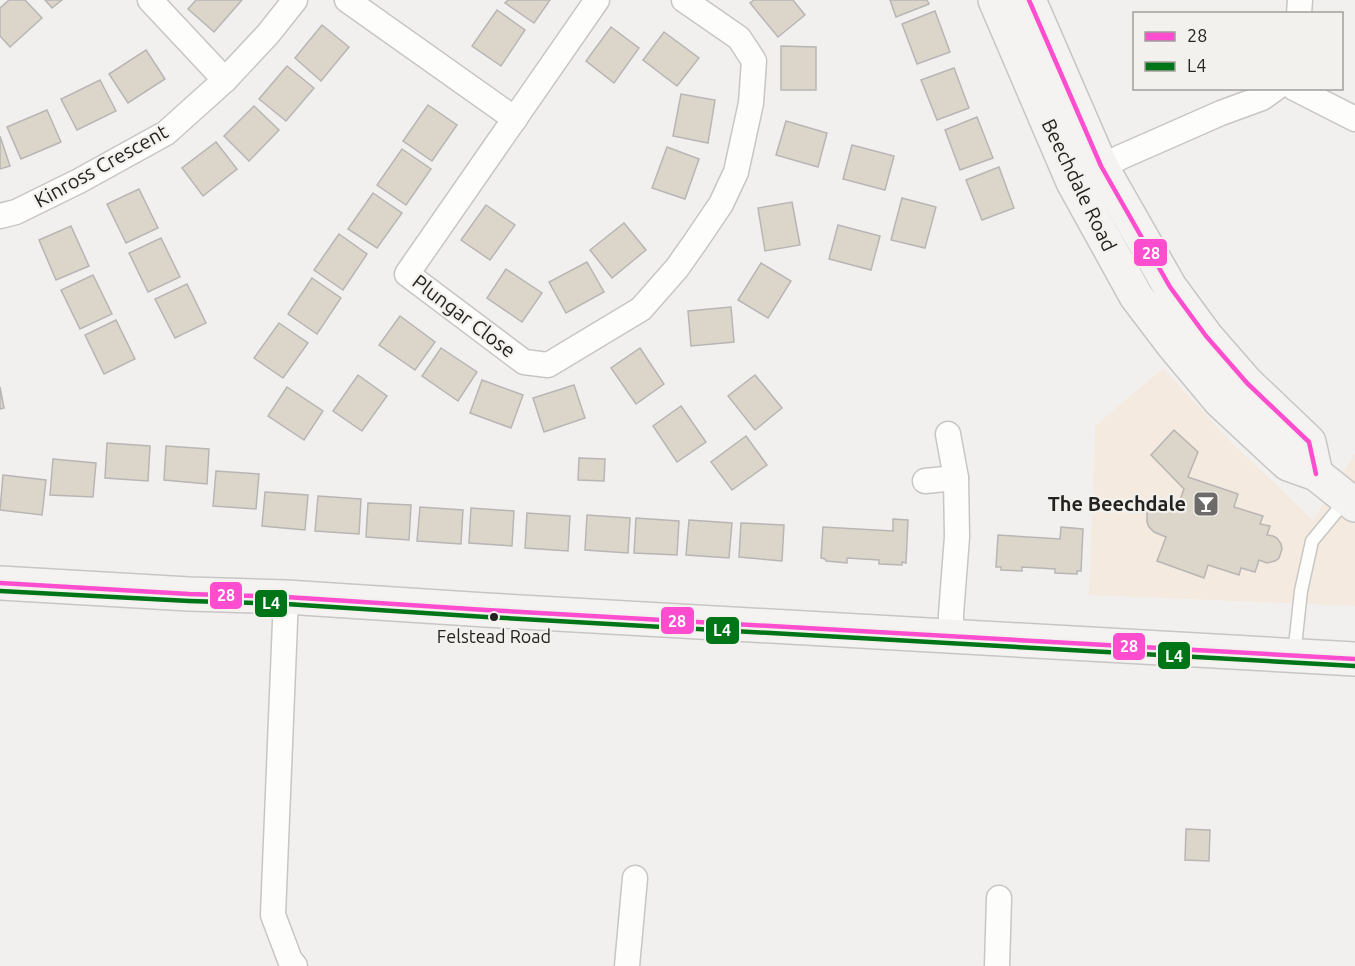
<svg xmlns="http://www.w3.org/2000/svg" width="1355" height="966" font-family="Ubuntu,sans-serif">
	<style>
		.commercial { fill: #f4eadf }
		.building { fill: #dbd5ca; stroke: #b8b6b5; stroke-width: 1.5 }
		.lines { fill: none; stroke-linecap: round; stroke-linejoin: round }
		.lane-casing { stroke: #c7c6c4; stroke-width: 15 }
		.street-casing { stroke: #c7c6c4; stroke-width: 27 }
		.secondary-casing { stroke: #c7c6c4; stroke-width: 36 }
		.lane { stroke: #fdfdfc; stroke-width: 12 }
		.street { stroke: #fdfdfc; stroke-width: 24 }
		.secondary { stroke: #f5f2f2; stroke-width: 33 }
		.bus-1-casing { stroke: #f3f1ed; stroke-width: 9 }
		.bus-2-casing { stroke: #f3f1ed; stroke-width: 9 }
		.bus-1 { stroke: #ff4dcf; stroke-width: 4.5 }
		.bus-2 { stroke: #007517; stroke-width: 4.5 }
		.bus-dot { fill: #242321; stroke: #f3f1ed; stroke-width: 2 }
		.labels { text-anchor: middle; stroke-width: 4.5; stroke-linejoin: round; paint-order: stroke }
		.bus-label { font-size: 18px; fill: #242321; stroke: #f3f1ed }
		.street-label { font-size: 20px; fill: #242321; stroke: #f3f1ed }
		.poi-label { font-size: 20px; font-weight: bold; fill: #242321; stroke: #f3f1ed; text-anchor: end }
		.line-badge { stroke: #f3f1ed; stroke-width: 2 }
		.badge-label { font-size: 16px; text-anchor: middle; font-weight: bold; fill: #fff }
	</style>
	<rect width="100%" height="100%" fill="#f2f0ee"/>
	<polygon class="commercial" points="1163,368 1230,441 1313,520 1355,453 1355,606 1089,595 1095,426"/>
	<g class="building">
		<polygon points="9,0 25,0 42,18 10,47 0,36 0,8"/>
		<polygon points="45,0 62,0 52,8"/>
		<polygon points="196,0 242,0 214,32 188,9"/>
		<polygon points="508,0 550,0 534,23 505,3"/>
		<polygon points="754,0 793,0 805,15 778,37 750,3"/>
		<polygon points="890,0 927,0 929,4 896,17"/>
		<polygon points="497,10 525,30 501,66 472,46"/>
		<polygon points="935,11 950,52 917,64 902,24"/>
		<polygon points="322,25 349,47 321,81 295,58"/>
		<polygon points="611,27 639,48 614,83 586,61"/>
		<polygon points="664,32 699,58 677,86 643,60"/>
		<polygon points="781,46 816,47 816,90 781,90"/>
		<polygon points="146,50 165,79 128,103 109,74"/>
		<polygon points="287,66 314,88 286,121 259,99"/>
		<polygon points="954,68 969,108 937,120 921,80"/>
		<polygon points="100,80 116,111 77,130 61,99"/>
		<polygon points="681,94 715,100 708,143 673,136"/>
		<polygon points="428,105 457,125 432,161 403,141"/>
		<polygon points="254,106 279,130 249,161 224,136"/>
		<polygon points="47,110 61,142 21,159 7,127"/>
		<polygon points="977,117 993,158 960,170 945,130"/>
		<polygon points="786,121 827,133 818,167 776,155"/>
		<polygon points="0,136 10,166 0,169"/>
		<polygon points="216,142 237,169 203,196 182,168"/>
		<polygon points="852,145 894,156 885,190 843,179"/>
		<polygon points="667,147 699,159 685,199 652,188"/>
		<polygon points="402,149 431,169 406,205 377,185"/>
		<polygon points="999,167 1014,208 982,220 966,180"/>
		<polygon points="139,189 158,228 126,243 107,204"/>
		<polygon points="373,193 402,213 377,248 348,229"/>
		<polygon points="902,198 936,207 925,248 891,240"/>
		<polygon points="792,202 800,245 765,251 758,208"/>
		<polygon points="486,205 515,225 490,260 461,240"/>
		<polygon points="624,223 646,250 612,278 590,250"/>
		<polygon points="838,225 880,236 871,270 829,259"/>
		<polygon points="71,226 89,266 56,280 39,240"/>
		<polygon points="339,234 367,254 343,290 314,270"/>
		<polygon points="161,238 180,277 148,292 129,253"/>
		<polygon points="587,262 604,292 566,313 549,282"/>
		<polygon points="761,263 791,281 768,318 738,300"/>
		<polygon points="506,269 542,293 522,322 487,298"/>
		<polygon points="93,275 112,314 80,329 61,290"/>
		<polygon points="312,278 341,298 317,334 288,314"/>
		<polygon points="187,284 206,323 175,338 155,299"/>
		<polygon points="731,307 734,342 691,346 688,311"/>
		<polygon points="400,316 435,342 415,370 379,345"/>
		<polygon points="116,320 135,359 104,374 85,335"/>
		<polygon points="279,323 308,343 283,378 254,358"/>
		<polygon points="441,348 477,372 458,401 422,376"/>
		<polygon points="640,348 664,384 636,404 611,368"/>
		<polygon points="358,375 387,396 362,431 333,411"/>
		<polygon points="755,375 782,408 755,430 728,396"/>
		<polygon points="482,380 523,395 511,428 470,413"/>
		<polygon points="574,385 585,418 544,432 533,398"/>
		<polygon points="0,387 4,408 0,409"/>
		<polygon points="287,387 323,411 304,440 268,416"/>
		<polygon points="681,406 706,442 677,462 653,426"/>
		<polygon points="1174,430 1198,452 1188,477 1238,494 1234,507 1263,516 1260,524 1270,526 1267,535 1273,536 1277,538 1281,544 1282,549 1279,558 1275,561 1267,563 1259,560 1255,572 1241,568 1239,575 1208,565 1204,578 1157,561 1166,537 1154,532 1149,527 1147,522 1147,513 1150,508 1160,501 1166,501 1178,505 1184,489 1151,455"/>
		<polygon points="746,436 767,465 732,490 711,462"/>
		<polygon points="107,443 150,446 148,481 105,478"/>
		<polygon points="166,446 209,449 207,484 164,480"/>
		<polygon points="579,458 605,459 604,481 578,480"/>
		<polygon points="53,459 96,463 93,497 50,495"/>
		<polygon points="216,471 259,474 256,509 213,506"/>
		<polygon points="3,475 46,480 42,515 0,510"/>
		<polygon points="265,492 308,495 305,530 262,526"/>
		<polygon points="318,496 361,499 359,534 315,531"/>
		<polygon points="368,503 411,505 409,540 366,537"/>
		<polygon points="420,507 463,510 461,544 417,541"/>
		<polygon points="471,508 514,511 512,546 469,543"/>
		<polygon points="527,513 570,516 568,551 525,548"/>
		<polygon points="587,515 630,518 628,553 585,550"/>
		<polygon points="636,518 679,521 677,555 634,553"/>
		<polygon points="893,519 908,520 906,563 902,562 902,565 879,564 879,560 847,558 847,563 826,561 825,559 821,558 823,527 893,531"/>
		<polygon points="689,520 732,523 729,558 686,555"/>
		<polygon points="741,523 784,525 782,561 739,557"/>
		<polygon points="1061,527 1083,529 1081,571 1077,571 1077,574 1055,573 1055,569 1022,567 1022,571 1001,570 1001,567 996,567 998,535 1060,539"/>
		<polygon points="1186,829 1210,830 1209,861 1185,860"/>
	</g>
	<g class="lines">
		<g class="lane-casing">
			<polyline id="lane" points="1294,655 1301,591 1312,541 1346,500"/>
		</g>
		<g class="street-casing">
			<g id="street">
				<polyline points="150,0 225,80"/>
				<polyline points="347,0 515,119"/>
				<polyline points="597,0 407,274 524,362 548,365 641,309 677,268 696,241 721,204 736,172 751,103 754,61 739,38 684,0"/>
				<polyline points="1299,14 1300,0"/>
				<polyline points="1294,88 1355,119"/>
				<polyline points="1088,174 1121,157 1221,113 1262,98 1276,88"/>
				<polyline points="0,216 16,212 79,181 166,133 225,80 268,34 295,0"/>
				<polyline points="948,434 956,478 957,537 951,614 951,636"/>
				<polyline points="925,481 956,478"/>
				<polyline points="286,597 273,915 290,960 295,966"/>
				<polyline points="627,966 635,878"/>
				<polyline points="997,966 999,898"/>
			</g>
		</g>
		<g class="secondary-casing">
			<g id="secondary">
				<polyline points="995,0 1073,182 1136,296 1174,346 1220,401 1288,464 1316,474 1355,505"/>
				<polyline points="1029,0 1101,166 1170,287 1206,336 1247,383 1309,442 1316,474"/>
				<polyline points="0,583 189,594 286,597 486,610 1355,659"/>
			</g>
		</g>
		<use href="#lane" class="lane"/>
		<use href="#street" class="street"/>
		<use href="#secondary" class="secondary"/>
		<g class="bus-1-casing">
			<g id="bus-1">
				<polyline points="1029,0 1101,166 1170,287 1206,336 1247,383 1309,442 1316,474"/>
				<polyline points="0,583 189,594 286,597 486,610 1355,659"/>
			</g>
		</g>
		<g class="bus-2-casing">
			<polyline id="bus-2" points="0,591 189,601 286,604 486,617 1355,666"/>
		</g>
		<use href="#bus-1" class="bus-1"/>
		<use href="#bus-2" class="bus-2"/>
	</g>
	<defs>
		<g id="bar-square" transform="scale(1.35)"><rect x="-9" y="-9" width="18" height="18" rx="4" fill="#6c6b69" stroke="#f3f1ed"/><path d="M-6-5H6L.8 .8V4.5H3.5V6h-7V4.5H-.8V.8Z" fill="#fff"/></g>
	</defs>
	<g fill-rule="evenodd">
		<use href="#bar-square" x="1206" y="504"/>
	</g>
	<circle class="bus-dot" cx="494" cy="617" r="5"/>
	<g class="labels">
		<g class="bus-label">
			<text x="494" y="643">Felstead Road</text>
		</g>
		<g class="street-label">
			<text transform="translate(101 166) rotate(-29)" y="7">Kinross Crescent</text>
			<text transform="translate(1079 185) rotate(64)" y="7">Beechdale Road</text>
			<text transform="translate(464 316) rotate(37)" y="7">Plungar Close</text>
		</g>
		<g class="poi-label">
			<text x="1186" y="511">The Beechdale</text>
		</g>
	</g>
	<g class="line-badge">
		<rect x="1133" y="238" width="35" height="29" rx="6" fill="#ff4dcf"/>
		<rect x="209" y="581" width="34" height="29" rx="6" fill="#ff4dcf"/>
		<rect x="254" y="589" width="34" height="29" rx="6" fill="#007517"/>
		<rect x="660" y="606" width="35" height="29" rx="6" fill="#ff4dcf"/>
		<rect x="705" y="616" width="35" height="29" rx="6" fill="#007517"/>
		<rect x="1112" y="632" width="34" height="29" rx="6" fill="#ff4dcf"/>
		<rect x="1157" y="641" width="34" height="29" rx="6" fill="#007517"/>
	</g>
	<g class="badge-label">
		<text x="1151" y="259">28</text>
		<text x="226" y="601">28</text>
		<text x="271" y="609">L4</text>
		<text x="677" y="627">28</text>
		<text x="722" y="636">L4</text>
		<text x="1129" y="652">28</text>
		<text x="1174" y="662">L4</text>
	</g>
	<rect x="1133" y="12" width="210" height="78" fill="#f3f1ed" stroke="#a09f9b" stroke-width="1.5"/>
	<rect x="1145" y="32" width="30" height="9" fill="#ff4dcf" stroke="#a09f9b" stroke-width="1.5"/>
	<text x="1187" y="42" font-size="18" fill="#242321">28</text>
	<rect x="1145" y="62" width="30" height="9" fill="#007517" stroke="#a09f9b" stroke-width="1.5"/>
	<text x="1187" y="72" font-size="18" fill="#242321">L4</text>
</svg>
